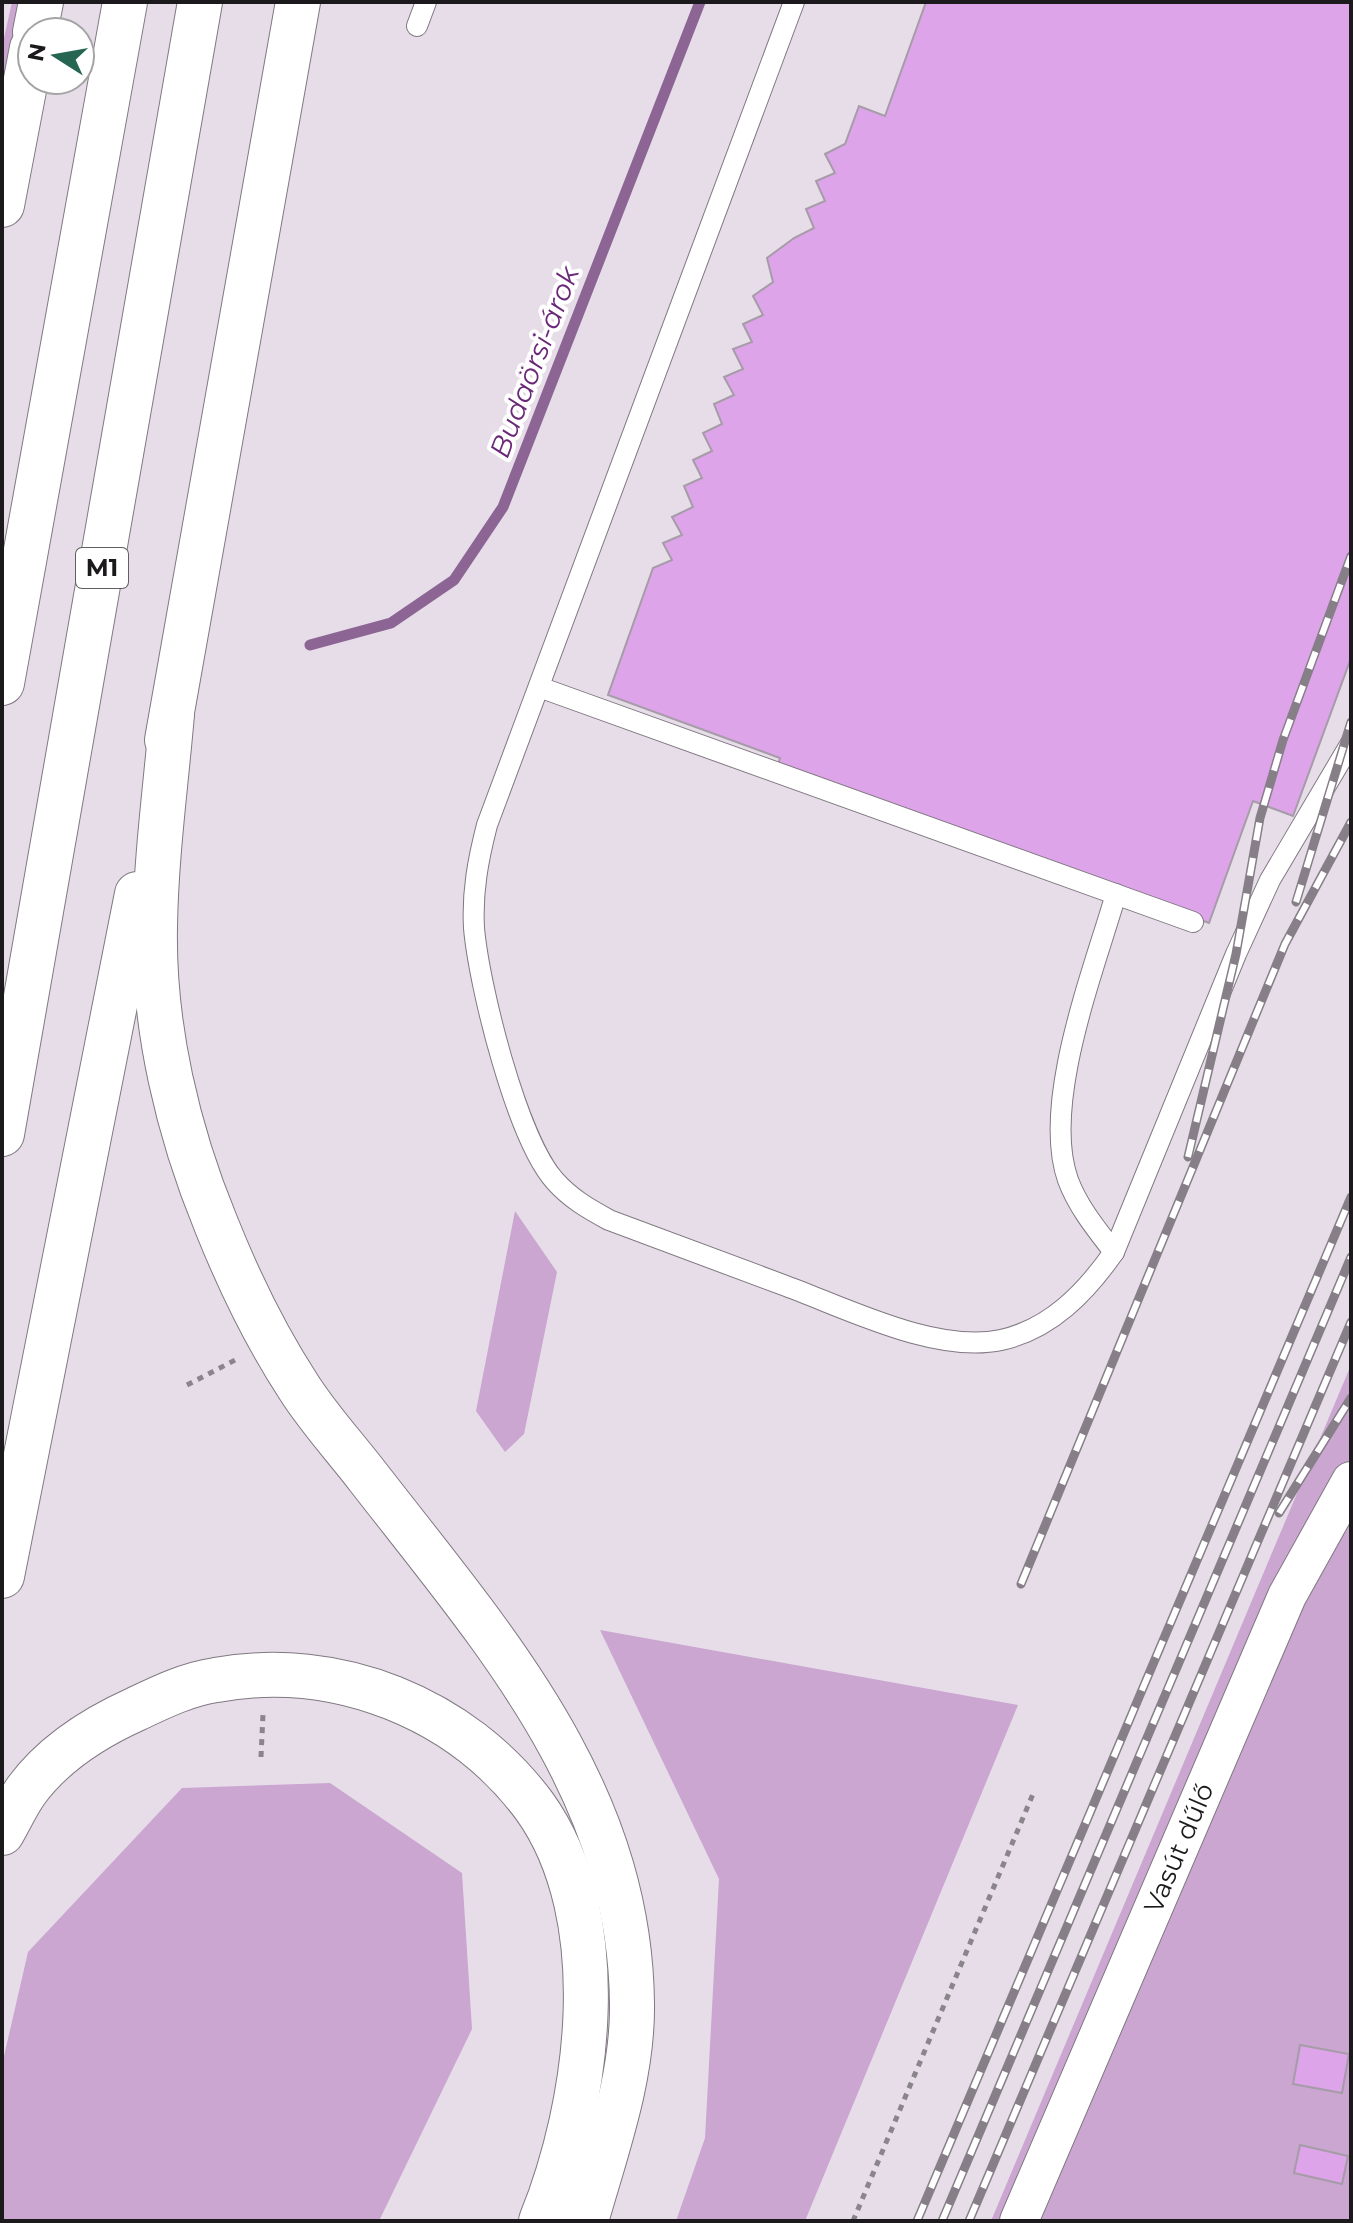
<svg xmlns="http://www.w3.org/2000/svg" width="1353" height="2223" font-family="Montserrat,sans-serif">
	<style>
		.green { fill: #caa6d1 }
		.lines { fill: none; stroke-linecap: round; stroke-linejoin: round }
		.stream { stroke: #8c6595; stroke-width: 11 }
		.building { fill: #dda4e9; stroke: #a59ca7; stroke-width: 2 }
		.service-casing { stroke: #807882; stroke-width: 22 }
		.minor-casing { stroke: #807882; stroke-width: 40 }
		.motorway-casing { stroke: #807882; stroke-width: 46 }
		.path { stroke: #8a848b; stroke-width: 5; stroke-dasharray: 6 6; stroke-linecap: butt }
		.service { stroke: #fff; stroke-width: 20 }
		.minor { stroke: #fff; stroke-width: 38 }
		.motorway { stroke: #fff; stroke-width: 44 }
		.rail-casing { stroke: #867f87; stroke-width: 9 }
		.rail { stroke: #fff; stroke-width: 6; stroke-dasharray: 18; stroke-linecap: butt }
		.labels { text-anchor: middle; stroke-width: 8; stroke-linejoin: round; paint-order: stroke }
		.shield { fill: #fff; stroke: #605e61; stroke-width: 2 }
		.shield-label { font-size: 24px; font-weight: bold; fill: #1c191d }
		.street-label { font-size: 26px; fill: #1c191d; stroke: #fff }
		.water-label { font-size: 28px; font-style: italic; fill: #6b2879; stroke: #fff }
	</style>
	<rect width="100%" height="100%" fill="#e6dde8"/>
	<g class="green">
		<polygon points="12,2 25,4 2,115 2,47"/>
		<polygon points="515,1211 557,1272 524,1434 505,1452 476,1411"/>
		<polygon points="1351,1365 1351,2221 991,2221"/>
		<polygon points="600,1630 1018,1705 805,2221 676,2221 705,2138 719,1879"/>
		<polygon points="330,1783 462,1873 472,2029 379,2221 2,2221 2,2065 28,1952 182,1788"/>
	</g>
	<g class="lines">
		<polyline class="stream" points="310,645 391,623 454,580 503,507 700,2"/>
	</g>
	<g class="building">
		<polygon points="926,2 1351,2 1351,658 1293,816 1253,801 1209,923 778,765 780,758 608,695 653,568 672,560 663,543 682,535 672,517 693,507 684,486 702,478 693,460 712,451 703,433 722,424 714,404 734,395 724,377 743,369 733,349 752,342 743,324 763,315 753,296 773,282 767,258 794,238 814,228 806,209 825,201 816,181 835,173 825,154 845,144 859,106 885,116"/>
		<polygon points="1300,2045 1349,2054 1342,2093 1293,2084"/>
		<polygon points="1300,2145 1348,2156 1342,2184 1294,2173"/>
	</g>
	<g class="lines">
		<g class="service-casing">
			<g id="service">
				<path d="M794,2L487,825C478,860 472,892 474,928C479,986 517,1139 555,1181C571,1199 589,1209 609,1220C668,1242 727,1264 786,1286C846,1308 936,1354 1001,1340C1051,1329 1086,1292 1114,1252L1236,954L1270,880L1351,743"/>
				<polyline points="417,26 426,2"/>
				<polyline points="539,687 1193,922"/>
				<path d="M1114,1252C1097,1230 1078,1207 1068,1180C1041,1104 1094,970 1116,894"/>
			</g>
		</g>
		<g class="minor-casing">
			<polyline id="minor" points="1019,2221 1287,1596 1351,1481"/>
		</g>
		<g class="motorway-casing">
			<g id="motorway">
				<polyline points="35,32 41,2"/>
				<polyline points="2,205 32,48"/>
				<polyline points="2,683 125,2"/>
				<path d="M172,714C166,784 156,856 155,927C153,1027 178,1132 216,1224C238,1279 266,1337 298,1386C318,1418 345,1447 368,1477C492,1637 630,1789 632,2004C633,2078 606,2150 586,2221"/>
				<polyline points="167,740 298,2"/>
				<polyline points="2,1134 200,2"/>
				<polyline points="2,1576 137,894"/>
				<path d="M2,1833C10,1819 17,1804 26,1791C53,1754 96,1727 136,1709C161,1697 188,1684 216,1680C337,1658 462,1708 535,1807C614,1918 589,2103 541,2221"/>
			</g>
		</g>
		<g class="path">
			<polyline points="187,1385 239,1358"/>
			<polyline points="261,1757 263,1714"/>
			<polyline points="853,2221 1033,1794"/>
		</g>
		<use href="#service" class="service"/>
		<use href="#minor" class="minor"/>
		<use href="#motorway" class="motorway"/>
		<g class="rail-casing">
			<g id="rail">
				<polyline points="1296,902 1351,722"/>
				<polyline points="1188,1157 1236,954 1260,818 1283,740 1351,556"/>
				<polyline points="1279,1513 1351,1398"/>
				<polyline points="1021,1584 1285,944 1351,822"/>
				<polyline points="917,2221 1351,1197"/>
				<polyline points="942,2221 1351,1257"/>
				<polyline points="969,2221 1351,1322"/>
			</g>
		</g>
		<use href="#rail" class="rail"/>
	</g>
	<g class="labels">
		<rect class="shield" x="76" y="548" width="52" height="40" rx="6"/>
		<g class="shield-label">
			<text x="102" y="576">M1</text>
		</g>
		<g class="street-label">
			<text transform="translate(1179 1848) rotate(-67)" y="9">Vasút dűlő</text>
		</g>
		<g class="water-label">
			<text transform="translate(534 362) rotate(-69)" y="10">Budaörsi-árok</text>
		</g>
	</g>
	<rect width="1353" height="2223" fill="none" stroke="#1c191d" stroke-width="8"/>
	<g transform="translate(56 56) rotate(281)"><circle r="38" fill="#ffffff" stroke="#a4a3a5" stroke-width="2"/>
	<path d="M0-6L14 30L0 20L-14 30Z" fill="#266552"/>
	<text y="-12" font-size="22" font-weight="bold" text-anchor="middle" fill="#1c191d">N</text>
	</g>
</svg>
